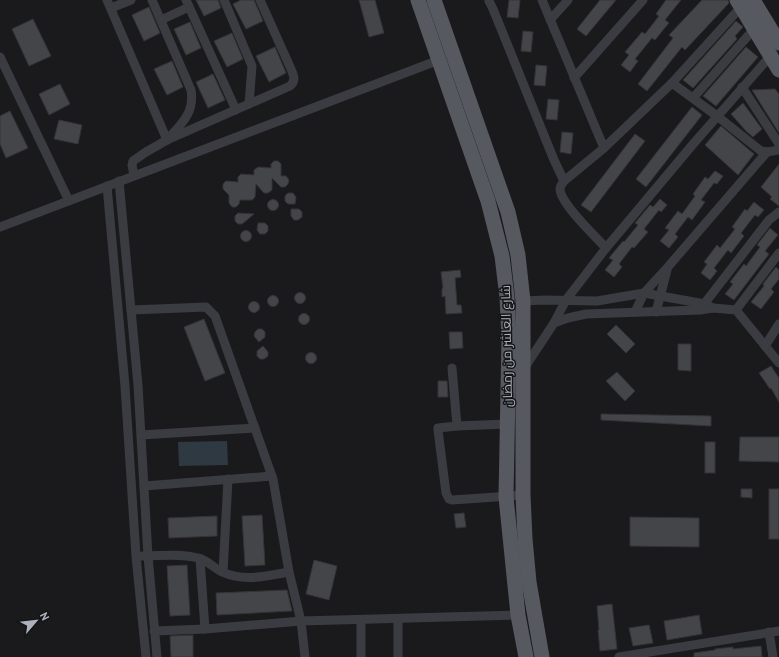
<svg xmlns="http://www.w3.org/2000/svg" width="779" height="657" font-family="'PT Sans',Cairo,sans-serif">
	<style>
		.water { fill: #2f3941 }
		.building { fill: #444549; stroke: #343438 }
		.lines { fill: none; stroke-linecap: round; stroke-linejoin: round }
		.minor { stroke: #3a3c41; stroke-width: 9 }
		.primary { stroke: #565960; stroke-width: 15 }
		.labels { text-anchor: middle; stroke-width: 3; stroke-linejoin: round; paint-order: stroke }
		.street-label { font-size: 13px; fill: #acb1bc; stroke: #151517 }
	</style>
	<rect width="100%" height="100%" fill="#1a1a1c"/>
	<polygon class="water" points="227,441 228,465 179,466 178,442"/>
	<g class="building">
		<polygon points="196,0 218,0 221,8 204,16"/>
		<polygon points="241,0 254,0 263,21 246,29 233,4"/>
		<polygon points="359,0 375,0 384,33 369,37"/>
		<polygon points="509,0 520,0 518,18 507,17"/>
		<polygon points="600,0 616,0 586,36 577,29"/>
		<polygon points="666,0 681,0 665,20 669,23 663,30 655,40 652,38 635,59 638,61 630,72 621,65 629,55 625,52 642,32 645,34 659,16 656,14"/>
		<polygon points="702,0 728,0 729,3 685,50 682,47 647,91 638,84 673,38 669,35"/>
		<polygon points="149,7 160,33 144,41 132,15"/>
		<polygon points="33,19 51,56 29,66 12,29"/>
		<polygon points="736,21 743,27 735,36 737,39 693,88 683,80"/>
		<polygon points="190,22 201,48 186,55 174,29"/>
		<polygon points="523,31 533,32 531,52 521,51"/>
		<polygon points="232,33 243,59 227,67 214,41"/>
		<polygon points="275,47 286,73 269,82 256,56"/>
		<polygon points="746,47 758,57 716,106 703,96"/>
		<polygon points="172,61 183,87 167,95 154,69"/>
		<polygon points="536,65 547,66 545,86 534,85"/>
		<polygon points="213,74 225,100 208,108 196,82"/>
		<polygon points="60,84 70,104 49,115 39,94"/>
		<polygon points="775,89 779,94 779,133 752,90"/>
		<polygon points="548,99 559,100 557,120 546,119"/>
		<polygon points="743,103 762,129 753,137 746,131 731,114"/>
		<polygon points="692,107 702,115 646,187 636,179"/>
		<polygon points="10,111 28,148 6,158 0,144 0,116"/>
		<polygon points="59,120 82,125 78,144 54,139"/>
		<polygon points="721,126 754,154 738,175 705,145"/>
		<polygon points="562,132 573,133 571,154 560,152"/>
		<polygon points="635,134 645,141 591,212 581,205"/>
		<polygon points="274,161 278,161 281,164 281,176 286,176 289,180 288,184 285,187 281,187 272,178 272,190 268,193 264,193 256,184 255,197 252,200 240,200 239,204 236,207 232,207 229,203 229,195 223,189 223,184 226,181 238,182 238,177 241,174 254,175 254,170 258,167 271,168 271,164"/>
		<polygon points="779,164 779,206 770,199 772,197 761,187"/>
		<polygon points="715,171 723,176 717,184 714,183 701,200 705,202 692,220 688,217 675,234 678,237 669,248 660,241 669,230 665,228 678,211 682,214 695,196 693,194 705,177 708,179"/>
		<polygon points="288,193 293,193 296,197 295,204 288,204 285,201 285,196"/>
		<polygon points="660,199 667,205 661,212 659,210 644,229 648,232 634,248 632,247 619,264 622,267 614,277 605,270 613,260 609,258 623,241 624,242 638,225 635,223 650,205 653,207"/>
		<circle cx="273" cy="205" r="5.5"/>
		<polygon points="754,202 764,210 758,217 755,215 741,233 744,236 731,253 728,250 714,268 717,271 710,280 701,273 707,264 704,262 717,245 720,248 735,229 732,227 745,209 747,211"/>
		<polygon points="291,209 299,209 302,212 302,217 298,220 294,220 291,216"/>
		<polygon points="238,213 254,214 242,224 238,224 235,221 235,216"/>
		<polygon points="258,223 265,223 268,226 268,231 265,234 260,234 257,230"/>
		<polygon points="770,228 778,235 765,251 769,254 734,300 725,294 733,284 730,282 744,264 746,266 760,247 757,245"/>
		<circle cx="246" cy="236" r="5.5"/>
		<polygon points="776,267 779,270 779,279 771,289 774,292 761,309 751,302 764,286 763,284"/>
		<polygon points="460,270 461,277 455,278 457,305 461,305 462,313 446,314 445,296 442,297 442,289 443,288 441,272"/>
		<circle cx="300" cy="298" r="5.5"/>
		<circle cx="273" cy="301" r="5.5"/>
		<circle cx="254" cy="307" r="5.5"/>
		<circle cx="304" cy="319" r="5.5"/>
		<polygon points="204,319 225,373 205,381 184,327"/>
		<polygon points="616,325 635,344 626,353 607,334"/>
		<polygon points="258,329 262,329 265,332 265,337 259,342 254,336 255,332"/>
		<polygon points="449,332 462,332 463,348 450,349"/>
		<polygon points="678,344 691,344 691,371 678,370"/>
		<polygon points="263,346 268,352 268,356 264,359 260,359 257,356 257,351"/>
		<circle cx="311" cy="358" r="5.5"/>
		<polygon points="771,366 779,378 779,402 771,388 770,389 759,373"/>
		<polygon points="617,372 635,391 625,401 606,381"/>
		<polygon points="438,381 447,381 448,397 438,397"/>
		<polygon points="601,414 711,416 711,426 601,420"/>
		<polygon points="740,437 779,437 779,462 739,461"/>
		<rect x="705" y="442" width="10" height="31"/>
		<polygon points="741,489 752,489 752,498 741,497"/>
		<rect x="769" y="489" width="10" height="50"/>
		<polygon points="464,513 466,527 456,528 454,514"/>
		<polygon points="262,515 265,565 245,566 242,516"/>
		<polygon points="217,516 217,536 169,538 168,518"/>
		<polygon points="630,517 699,518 699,547 630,546"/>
		<polygon points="314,560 337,566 329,600 306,594"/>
		<polygon points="187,565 190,615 170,616 167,566"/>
		<polygon points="287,590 292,611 217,615 216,593"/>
		<polygon points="612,604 617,649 600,651 598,630 599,630 597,606"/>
		<polygon points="699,615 702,634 667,640 664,621"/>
		<polygon points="649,625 653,643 633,646 629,628"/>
		<polygon points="193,635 193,657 171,657 170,636"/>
		<polygon points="761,646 762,657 694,657 694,653 715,650 715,649 733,647 733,649"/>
	</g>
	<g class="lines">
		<g class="minor">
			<path d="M107,0L167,140C181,124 195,113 191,90L152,0"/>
			<polyline points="186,0 236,110"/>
			<polyline points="224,0 252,66 249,104"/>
			<path d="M542,0L604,148L564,181C562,184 560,186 560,189C560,203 595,236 606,248"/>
			<polyline points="489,1 493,9 554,160 564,181"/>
			<polyline points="111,8 131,0"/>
			<polyline points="161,20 189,7"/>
			<polyline points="550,20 568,0"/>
			<polyline points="0,57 69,201"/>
			<polyline points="574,78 643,0"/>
			<polyline points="672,83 717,116 761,151 767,152 779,150"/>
			<polyline points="742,87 779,144"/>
			<polyline points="693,98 754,29"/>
			<polyline points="604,148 672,83 741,7"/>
			<path d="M134,175L132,165L133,161L146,152L167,140L290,86C296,81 294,76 291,69L260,0"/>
			<polyline points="119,181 138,385 148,556 157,657"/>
			<polyline points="107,186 125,386 136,556 146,657"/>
			<polyline points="0,227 439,60"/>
			<polyline points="523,301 545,300 597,301 644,293 705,304 713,308"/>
			<polyline points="701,308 769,220 779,212"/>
			<polyline points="131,310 206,307 215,316 273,479 289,572"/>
			<polyline points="736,310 779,253"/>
			<polyline points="635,312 644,293 667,268 767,152"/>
			<polyline points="656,312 667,270"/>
			<polyline points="554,323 568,318 586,314 700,310 713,308 736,310 779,363"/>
			<polyline points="765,346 779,324"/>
			<polyline points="525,367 554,323 566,300 606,248 694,143 773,53"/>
			<polyline points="452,368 457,426"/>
			<polyline points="507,424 457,426 438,428 438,430 446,493 449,499 452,500 523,495"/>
			<polyline points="141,435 255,428"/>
			<polyline points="144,486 272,476"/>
			<path d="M142,556C161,556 180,553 198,558C207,560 214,568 222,572C244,582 267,576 289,572L301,621L305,657"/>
			<polyline points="200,559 205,629"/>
			<polyline points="223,572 228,479"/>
			<polyline points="398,619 398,657"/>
			<polyline points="154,631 205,629 301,621 518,615"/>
			<polyline points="769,632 773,657"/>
			<polyline points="361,657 361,620"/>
			<polyline points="619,657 779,631"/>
		</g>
		<g class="primary">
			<polyline points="418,0 488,201 502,256 507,297 509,338 506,497 518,615 526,657"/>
			<polyline points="434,0 508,212 518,255 523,301 523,495 525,539 529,582 542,657"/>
			<polyline points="737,0 779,70"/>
			<polyline points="753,0 779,43"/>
		</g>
	</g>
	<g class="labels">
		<g class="street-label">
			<text transform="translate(506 346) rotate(-91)" y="5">شارع العاشر من رمضان</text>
		</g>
	</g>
	<g transform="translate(36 621) rotate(62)" stroke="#151517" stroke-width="3" paint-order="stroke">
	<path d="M0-3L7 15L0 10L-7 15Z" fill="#acb1bc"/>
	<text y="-6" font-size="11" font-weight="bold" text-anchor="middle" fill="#acb1bc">N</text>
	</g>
</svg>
